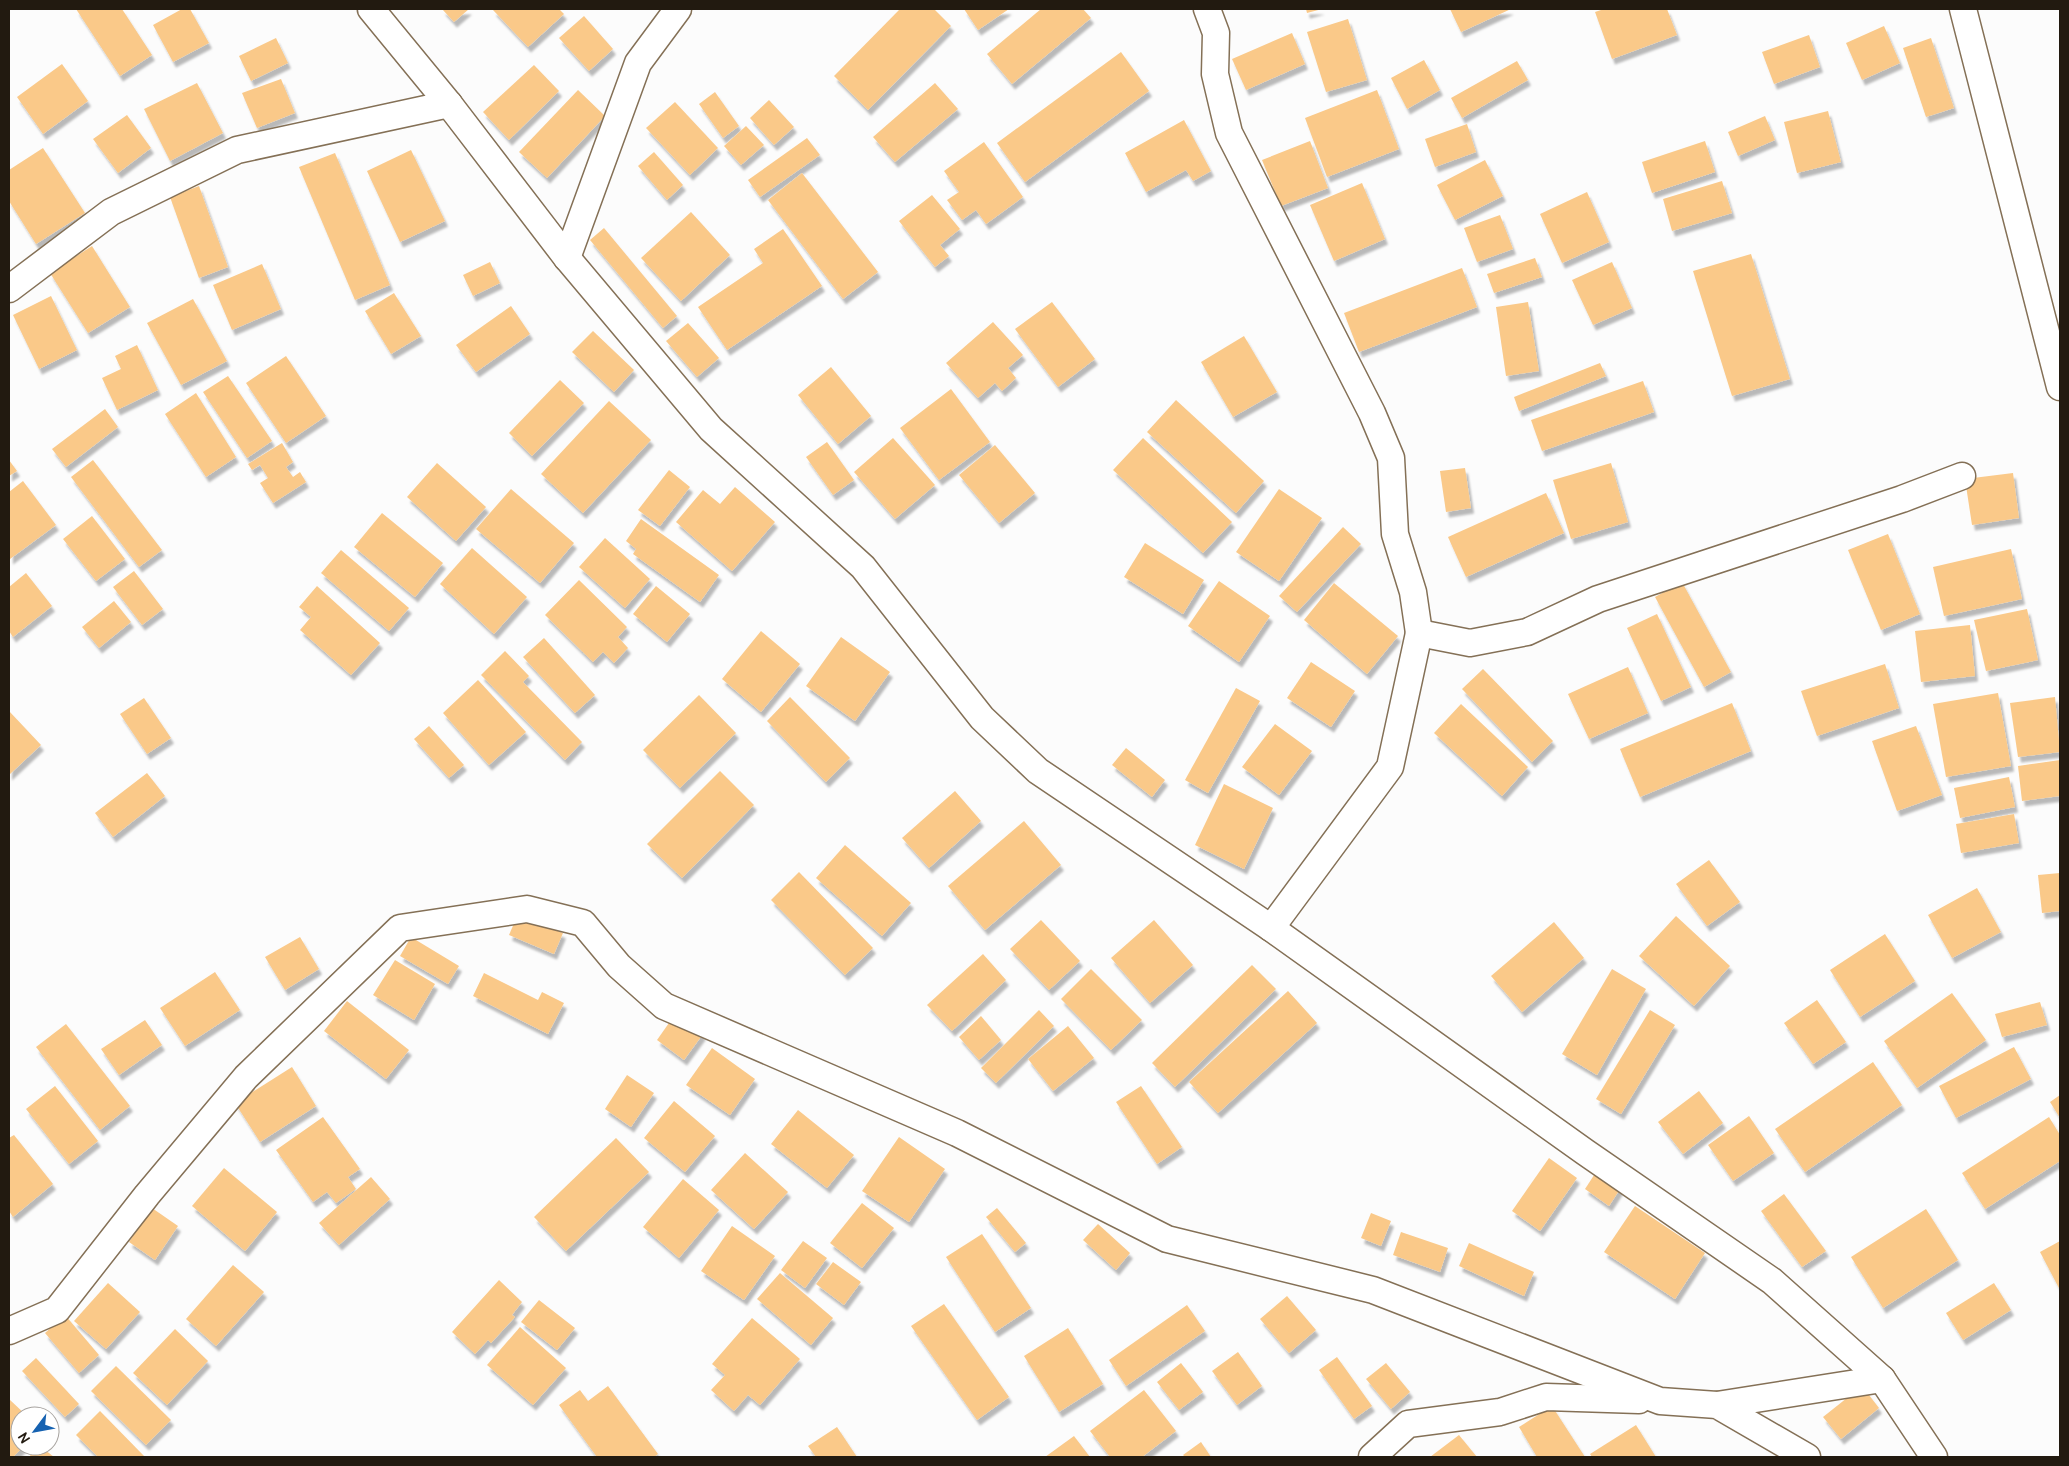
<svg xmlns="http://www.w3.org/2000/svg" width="2069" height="1466" font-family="Cabin,sans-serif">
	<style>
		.building { fill: #fac989; filter: url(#shadow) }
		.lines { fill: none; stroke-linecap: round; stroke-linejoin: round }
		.street-casing { stroke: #847056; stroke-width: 29 }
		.street { stroke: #fff; stroke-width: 26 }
	</style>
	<defs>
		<filter id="shadow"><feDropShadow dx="3" dy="5.5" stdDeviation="1" flood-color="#0004"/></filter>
	</defs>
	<rect width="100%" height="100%" fill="#fcfcfc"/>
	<g class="building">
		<polygon points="76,9 122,9 152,55 120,76"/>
		<polygon points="182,9 190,9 209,43 173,62 153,25"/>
		<polygon points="442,9 469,9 454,22"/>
		<polygon points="495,9 559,9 564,14 528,47 493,10"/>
		<polygon points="900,9 934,9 951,26 868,110 834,76"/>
		<polygon points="964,9 1009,9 978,30"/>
		<polygon points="1041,9 1083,9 1091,18 1012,84 987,54"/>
		<polygon points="1306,9 1322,9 1307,13"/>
		<polygon points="1450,9 1511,9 1461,32"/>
		<polygon points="1604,9 1667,9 1677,35 1612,59 1595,12"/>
		<polygon points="584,16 613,49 589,71 559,38"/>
		<polygon points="1348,19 1367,80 1326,92 1307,32"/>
		<polygon points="1884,26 1900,63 1862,80 1846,43"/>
		<polygon points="1292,33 1305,64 1246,90 1232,59"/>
		<polygon points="1809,35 1820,67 1774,84 1762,52"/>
		<polygon points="276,38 288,63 251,81 239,56"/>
		<polygon points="1931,38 1954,108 1926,117 1903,48"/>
		<polygon points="1121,52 1149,91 1025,182 997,143"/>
		<polygon points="1424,60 1440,90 1407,109 1391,78"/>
		<polygon points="1517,61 1528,80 1462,118 1451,98"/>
		<polygon points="62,64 88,101 43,134 17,97"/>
		<polygon points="534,65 559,91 509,140 483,112"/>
		<polygon points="281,79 295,113 257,128 242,93"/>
		<polygon points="197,83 223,133 170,161 144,109"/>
		<polygon points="935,83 958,109 895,162 873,137"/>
		<polygon points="578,90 605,116 547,178 519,152"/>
		<polygon points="1377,90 1399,149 1327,177 1305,118"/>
		<polygon points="715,92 739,126 723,138 699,104"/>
		<polygon points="769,100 794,127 774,145 750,118"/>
		<polygon points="675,102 718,148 690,175 646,128"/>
		<polygon points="1828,111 1841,162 1797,173 1784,122"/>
		<polygon points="127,115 151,148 118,173 93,139"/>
		<polygon points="1765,116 1775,140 1738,156 1728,132"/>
		<polygon points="1184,120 1211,171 1193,181 1186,170 1146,192 1125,153"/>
		<polygon points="1467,124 1476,152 1435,167 1425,139"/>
		<polygon points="746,126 764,145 741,165 724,146"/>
		<polygon points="807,138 820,155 760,197 748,180"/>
		<polygon points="1310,141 1328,188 1281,206 1262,160"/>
		<polygon points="1705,141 1715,172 1652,193 1642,162"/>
		<polygon points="984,142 1023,197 986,224 976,210 962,220 947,200 959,192 944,171"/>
		<polygon points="43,148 85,213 36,244 9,201 9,170"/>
		<polygon points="411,150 445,221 400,242 367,171"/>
		<polygon points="654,152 683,185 667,200 638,166"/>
		<polygon points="335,153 390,285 355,300 299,167"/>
		<polygon points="1485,160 1503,196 1455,220 1437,185"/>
		<polygon points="802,173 878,272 843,299 768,200"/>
		<polygon points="1722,181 1732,213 1672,231 1663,199"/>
		<polygon points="1362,183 1385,239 1334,261 1310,205"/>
		<polygon points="199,186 228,267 199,278 170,197"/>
		<polygon points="1587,192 1609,242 1562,263 1540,214"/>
		<polygon points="932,195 960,229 940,245 949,256 935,267 899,221"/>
		<polygon points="691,212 730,255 681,301 641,258"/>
		<polygon points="1500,215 1513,249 1477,262 1464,228"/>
		<polygon points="604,228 677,316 663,328 590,240"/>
		<polygon points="783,229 822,286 727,350 698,307 763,263 754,249"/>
		<polygon points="92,246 130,307 88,333 50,273"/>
		<polygon points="1751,254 1790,379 1732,396 1693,271"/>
		<polygon points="1535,258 1542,277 1494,293 1487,274"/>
		<polygon points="490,262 500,283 473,296 463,275"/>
		<polygon points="1612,262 1632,308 1593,325 1572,280"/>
		<polygon points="262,264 281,309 232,330 213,285"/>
		<polygon points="1462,268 1477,307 1359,352 1344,313"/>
		<polygon points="394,293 421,336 391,354 365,311"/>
		<polygon points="51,296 77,350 39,369 13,315"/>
		<polygon points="193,299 227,361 181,385 147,323"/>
		<polygon points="1052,302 1095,359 1058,387 1015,329"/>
		<polygon points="1528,302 1539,371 1506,376 1496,307"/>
		<polygon points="511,306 530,334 476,372 456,345"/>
		<polygon points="993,322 1023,355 1008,368 1016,378 1002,391 995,383 978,398 946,363"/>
		<polygon points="688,323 719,358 697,377 666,341"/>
		<polygon points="593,331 634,370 614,392 572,352"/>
		<polygon points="1244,336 1277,392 1233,417 1201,362"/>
		<polygon points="137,345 158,390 117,410 102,378 121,369 115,356"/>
		<polygon points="286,356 326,416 286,443 246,383"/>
		<polygon points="1600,363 1606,376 1519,411 1514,397"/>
		<polygon points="831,367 871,416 838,444 798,395"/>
		<polygon points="228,376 272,441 247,458 203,392"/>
		<polygon points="560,380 584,403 532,456 509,433"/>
		<polygon points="1643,381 1654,412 1542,451 1531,420"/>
		<polygon points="951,389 990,442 939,480 900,428"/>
		<polygon points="196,393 236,457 206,477 165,414"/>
		<polygon points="1176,400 1264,481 1236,513 1147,432"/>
		<polygon points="609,401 651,440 583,513 541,474"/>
		<polygon points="105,409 118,427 66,467 52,449"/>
		<polygon points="893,438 935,485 895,519 854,472"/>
		<polygon points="1143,438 1232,522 1203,553 1113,470"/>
		<polygon points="827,442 854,480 833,495 806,457"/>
		<polygon points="282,443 293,462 286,467 293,477 300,472 306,482 273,503 260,483 268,478 260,465 252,470 248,464"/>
		<polygon points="995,445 1035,493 999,523 959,475"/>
		<polygon points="9,460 17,471 9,476"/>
		<polygon points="93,460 162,550 139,567 71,477"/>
		<polygon points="437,463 486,507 456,541 407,497"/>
		<polygon points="1611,463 1628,522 1571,539 1553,480"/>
		<polygon points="1465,468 1471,508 1446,512 1440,471"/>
		<polygon points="669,470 690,487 660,526 638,510"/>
		<polygon points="2013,473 2019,518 1972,525 1965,479"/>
		<polygon points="23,481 56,525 10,559 9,492"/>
		<polygon points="735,487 775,522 732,571 676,522 703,490 720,504"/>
		<polygon points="511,489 574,543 540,583 476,529"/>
		<polygon points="1279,489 1322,518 1279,581 1236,552"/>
		<polygon points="1546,493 1564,533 1466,577 1448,537"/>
		<polygon points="382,513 443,563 415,597 354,547"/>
		<polygon points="92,516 125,559 96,581 63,539"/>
		<polygon points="641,519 719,575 700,602 633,554 636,549 626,541"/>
		<polygon points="1343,527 1361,544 1297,612 1279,596"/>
		<polygon points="1888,534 1920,614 1881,630 1848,550"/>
		<polygon points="605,538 650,579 625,608 579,567"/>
		<polygon points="1145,543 1204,580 1183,614 1124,577"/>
		<polygon points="472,548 527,597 494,634 440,584"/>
		<polygon points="2011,549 2022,599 1944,616 1933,567"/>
		<polygon points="341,550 409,608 389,631 321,573"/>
		<polygon points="134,571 163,609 142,625 113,587"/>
		<polygon points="26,573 52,606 13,637 9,631 9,587"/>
		<polygon points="579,580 627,627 618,637 628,648 614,663 603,652 593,662 545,615"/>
		<polygon points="1219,581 1270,616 1239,662 1188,626"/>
		<polygon points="1682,582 1731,672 1704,687 1655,597"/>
		<polygon points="1334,583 1398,636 1367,674 1304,620"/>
		<polygon points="317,586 380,643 351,675 300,630 311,617 299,607"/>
		<polygon points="656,586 690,614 667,642 633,614"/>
		<polygon points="114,601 131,622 99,648 82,627"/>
		<polygon points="2027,609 2038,660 1986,671 1974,620"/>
		<polygon points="1657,614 1691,687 1661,701 1627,628"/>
		<polygon points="1970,625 1975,676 1921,682 1915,631"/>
		<polygon points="761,631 800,664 761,712 722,679"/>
		<polygon points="841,637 890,672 855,721 806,686"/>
		<polygon points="544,638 595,695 575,713 523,657"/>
		<polygon points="505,651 529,676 523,682 582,742 565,760 481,675"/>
		<polygon points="1311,662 1355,691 1331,727 1287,698"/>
		<polygon points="1885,664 1899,708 1817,736 1801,691"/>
		<polygon points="1628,667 1648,713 1589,739 1568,694"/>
		<polygon points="1483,669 1553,741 1532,762 1462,689"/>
		<polygon points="478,680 526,732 489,765 443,713"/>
		<polygon points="1236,688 1260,701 1208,793 1185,780"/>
		<polygon points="1998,693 2011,766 1946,777 1933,704"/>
		<polygon points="699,695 736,733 680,788 643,750"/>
		<polygon points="790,697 850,758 826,782 767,721"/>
		<polygon points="2055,697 2060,752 2018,757 2010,703"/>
		<polygon points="144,698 171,738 147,754 120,714"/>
		<polygon points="1732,703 1751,751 1640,797 1620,749"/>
		<polygon points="1461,704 1528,767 1502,796 1434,733"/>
		<polygon points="9,711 41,745 9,775"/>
		<polygon points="1275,724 1312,751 1279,795 1242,767"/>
		<polygon points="429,726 464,765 449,778 414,739"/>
		<polygon points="1916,726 1942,795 1897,811 1872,741"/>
		<polygon points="1126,748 1165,780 1152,797 1112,765"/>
		<polygon points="2060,760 2060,796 2022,801 2018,766"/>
		<polygon points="720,771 754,805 682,878 647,844"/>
		<polygon points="147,773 165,796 113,837 95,813"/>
		<polygon points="2009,777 2015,807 1960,818 1954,788"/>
		<polygon points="1224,784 1273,808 1244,869 1195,845"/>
		<polygon points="955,791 981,821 929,868 902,838"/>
		<polygon points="2014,814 2019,843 1961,853 1956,824"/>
		<polygon points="1024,821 1061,865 985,930 948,886"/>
		<polygon points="845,845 911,903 882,936 816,878"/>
		<polygon points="1709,860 1740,902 1707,926 1676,884"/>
		<polygon points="799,872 873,948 845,975 771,900"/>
		<polygon points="2060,873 2060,911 2042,913 2038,875"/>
		<polygon points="1977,888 2001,932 1952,958 1928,915"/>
		<polygon points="518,914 563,933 554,954 509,935"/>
		<polygon points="1676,916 1730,966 1694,1006 1639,956"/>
		<polygon points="1041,920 1080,961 1049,990 1010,949"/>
		<polygon points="1154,920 1193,965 1150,1003 1111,958"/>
		<polygon points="1554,922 1584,958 1522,1012 1491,976"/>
		<polygon points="1885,934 1915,981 1860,1017 1830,970"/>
		<polygon points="300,937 319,969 285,990 265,957"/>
		<polygon points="411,937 459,966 448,984 400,956"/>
		<polygon points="983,954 1006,980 952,1031 927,1005"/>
		<polygon points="395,960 435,984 414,1020 373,995"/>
		<polygon points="1252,965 1276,989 1175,1087 1152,1063"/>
		<polygon points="1091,969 1142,1020 1111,1050 1061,999"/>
		<polygon points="1612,969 1646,989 1597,1075 1562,1054"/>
		<polygon points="215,972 240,1010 185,1046 160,1008"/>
		<polygon points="484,973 538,1000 542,992 564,1003 548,1034 473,996"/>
		<polygon points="1288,991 1317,1023 1218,1113 1189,1082"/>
		<polygon points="1952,993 1986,1040 1917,1088 1884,1041"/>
		<polygon points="1817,1000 1846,1042 1813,1064 1784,1023"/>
		<polygon points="347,1001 409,1050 386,1079 324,1031"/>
		<polygon points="2040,1002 2047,1025 2002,1037 1995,1014"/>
		<polygon points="1039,1010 1054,1026 996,1083 981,1068"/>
		<polygon points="1650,1010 1675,1025 1621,1114 1596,1099"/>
		<polygon points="676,1013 703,1034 684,1060 657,1040"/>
		<polygon points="981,1016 1001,1040 979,1060 959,1037"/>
		<polygon points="145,1020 162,1045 119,1075 101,1049"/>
		<polygon points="66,1024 130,1106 100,1130 36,1047"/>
		<polygon points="1068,1026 1094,1058 1053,1091 1028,1059"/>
		<polygon points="2014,1047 2031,1079 1956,1118 1939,1086"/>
		<polygon points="712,1048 755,1079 730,1115 686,1085"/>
		<polygon points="1873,1062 1902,1105 1805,1172 1775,1129"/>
		<polygon points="292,1067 316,1106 260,1142 235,1103"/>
		<polygon points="627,1075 654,1093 631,1127 605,1109"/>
		<polygon points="55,1086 98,1141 69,1164 26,1109"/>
		<polygon points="1141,1086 1182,1147 1157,1164 1116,1102"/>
		<polygon points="1699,1091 1723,1123 1683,1154 1658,1122"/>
		<polygon points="2060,1095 2060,1118 2050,1102"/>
		<polygon points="674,1101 715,1136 685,1172 644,1138"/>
		<polygon points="798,1110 854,1155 827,1188 771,1144"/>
		<polygon points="1749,1116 1774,1153 1733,1181 1708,1145"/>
		<polygon points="323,1117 360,1169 348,1177 356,1189 336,1203 327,1192 313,1202 276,1150"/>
		<polygon points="2049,1117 2060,1135 2060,1161 1985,1209 1962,1173"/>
		<polygon points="14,1135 53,1184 13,1217 9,1211 9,1138"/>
		<polygon points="899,1137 945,1169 909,1222 862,1191"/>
		<polygon points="616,1138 649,1172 566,1251 534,1217"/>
		<polygon points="745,1153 788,1192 754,1229 711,1190"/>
		<polygon points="1549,1158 1577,1178 1540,1231 1512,1211"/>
		<polygon points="224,1168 277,1212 245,1251 192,1206"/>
		<polygon points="1598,1169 1622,1186 1609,1206 1585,1189"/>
		<polygon points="371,1177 390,1199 339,1245 319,1223"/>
		<polygon points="683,1179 719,1210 679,1258 643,1227"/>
		<polygon points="1784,1194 1826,1251 1802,1267 1761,1211"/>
		<polygon points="862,1203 894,1228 862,1268 830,1243"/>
		<polygon points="1635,1206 1705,1253 1675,1299 1604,1252"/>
		<polygon points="152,1208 178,1226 155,1260 129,1242"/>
		<polygon points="997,1208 1026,1243 1015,1252 986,1217"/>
		<polygon points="1926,1209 1958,1260 1883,1308 1851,1257"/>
		<polygon points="1371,1213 1391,1221 1381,1246 1361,1238"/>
		<polygon points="1098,1224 1130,1253 1116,1270 1083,1240"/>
		<polygon points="732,1226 775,1256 744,1300 701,1271"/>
		<polygon points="1401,1232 1448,1248 1440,1272 1393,1255"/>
		<polygon points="982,1234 1031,1308 995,1332 946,1257"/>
		<polygon points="803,1241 827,1258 805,1288 781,1270"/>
		<polygon points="2060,1241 2060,1290 2040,1252"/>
		<polygon points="1469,1243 1534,1272 1524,1296 1459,1266"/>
		<polygon points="833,1262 861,1282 844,1305 816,1284"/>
		<polygon points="233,1265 264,1292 216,1346 186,1319"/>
		<polygon points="780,1273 833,1318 811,1345 757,1299"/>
		<polygon points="499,1280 522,1302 512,1315 515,1317 491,1343 488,1340 475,1354 452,1332"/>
		<polygon points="108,1283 140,1312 106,1349 74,1321"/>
		<polygon points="1994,1283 2011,1310 1963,1340 1946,1313"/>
		<polygon points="1287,1296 1316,1330 1289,1353 1260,1319"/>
		<polygon points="539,1300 575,1328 557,1350 521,1322"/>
		<polygon points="944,1304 1009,1397 977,1420 911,1326"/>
		<polygon points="1187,1305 1205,1331 1126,1386 1109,1360"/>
		<polygon points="65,1315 99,1355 79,1373 45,1333"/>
		<polygon points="752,1318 800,1359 760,1405 748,1395 734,1411 711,1390 725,1375 712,1364"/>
		<polygon points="520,1327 566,1368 533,1405 487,1365"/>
		<polygon points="1068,1328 1103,1384 1059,1412 1024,1356"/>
		<polygon points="175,1329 208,1361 167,1405 133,1373"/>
		<polygon points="1238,1352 1262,1386 1237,1405 1212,1371"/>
		<polygon points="1337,1357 1372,1406 1354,1419 1319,1370"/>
		<polygon points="36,1358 79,1404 65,1417 22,1371"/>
		<polygon points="1181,1363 1203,1392 1179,1410 1157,1382"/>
		<polygon points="1386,1363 1410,1392 1391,1409 1366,1379"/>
		<polygon points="116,1366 171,1420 146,1445 91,1391"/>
		<polygon points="608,1386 658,1454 654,1457 597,1457 559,1405 580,1390 588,1401"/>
		<polygon points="1862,1386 1879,1408 1841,1439 1823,1417"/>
		<polygon points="1144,1390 1176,1431 1142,1457 1110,1457 1090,1431"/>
		<polygon points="9,1399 27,1416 20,1416 20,1446 24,1446 13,1457 9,1457"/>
		<polygon points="1552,1406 1585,1457 1537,1457 1519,1427"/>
		<polygon points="100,1411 145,1457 98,1457 76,1435"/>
		<polygon points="1636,1425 1656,1457 1592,1457 1590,1454"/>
		<polygon points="837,1427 857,1457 816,1457 808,1446"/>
		<polygon points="1459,1435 1477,1457 1430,1457"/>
		<polygon points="1074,1436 1090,1457 1045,1457"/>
		<polygon points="1201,1442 1211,1457 1185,1457 1183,1455"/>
		<polygon points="38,1446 40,1446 54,1457 29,1457"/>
	</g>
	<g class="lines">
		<g class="street-casing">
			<g id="street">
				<polyline points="371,9 449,104 567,258 711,429 863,567 982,718 1038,771 1271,928 1585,1152 1772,1281 1882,1379 1934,1457"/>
				<polyline points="1207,9 1216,33 1215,74 1229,133 1372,413 1391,458 1395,534 1413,592 1419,633"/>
				<polyline points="1963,9 2060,387"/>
				<polyline points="567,258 638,63 678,9"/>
				<polyline points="9,289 111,212 237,150 449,104"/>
				<polyline points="1271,928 1390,767 1419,633 1470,643 1527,632 1598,599 1902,499 1962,476"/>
				<polyline points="9,1331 57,1310 147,1195 246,1077 400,928 527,909 583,923 619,966 664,1006 957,1133 1167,1239 1373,1290 1660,1401 1717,1405 1807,1457"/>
				<polyline points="1717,1405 1882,1379"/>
				<polyline points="1372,1457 1408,1424 1500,1412 1546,1397 1639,1400"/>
			</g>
		</g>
		<use href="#street" class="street"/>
	</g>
	<rect width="2069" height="1466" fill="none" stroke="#221a10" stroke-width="20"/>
	<g transform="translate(35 1431) rotate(238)"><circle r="24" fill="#ffffff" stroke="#a7a39f"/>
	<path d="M0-4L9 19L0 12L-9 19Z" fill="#1662b1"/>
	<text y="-8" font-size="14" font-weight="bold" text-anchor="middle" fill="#221a10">N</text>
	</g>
</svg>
